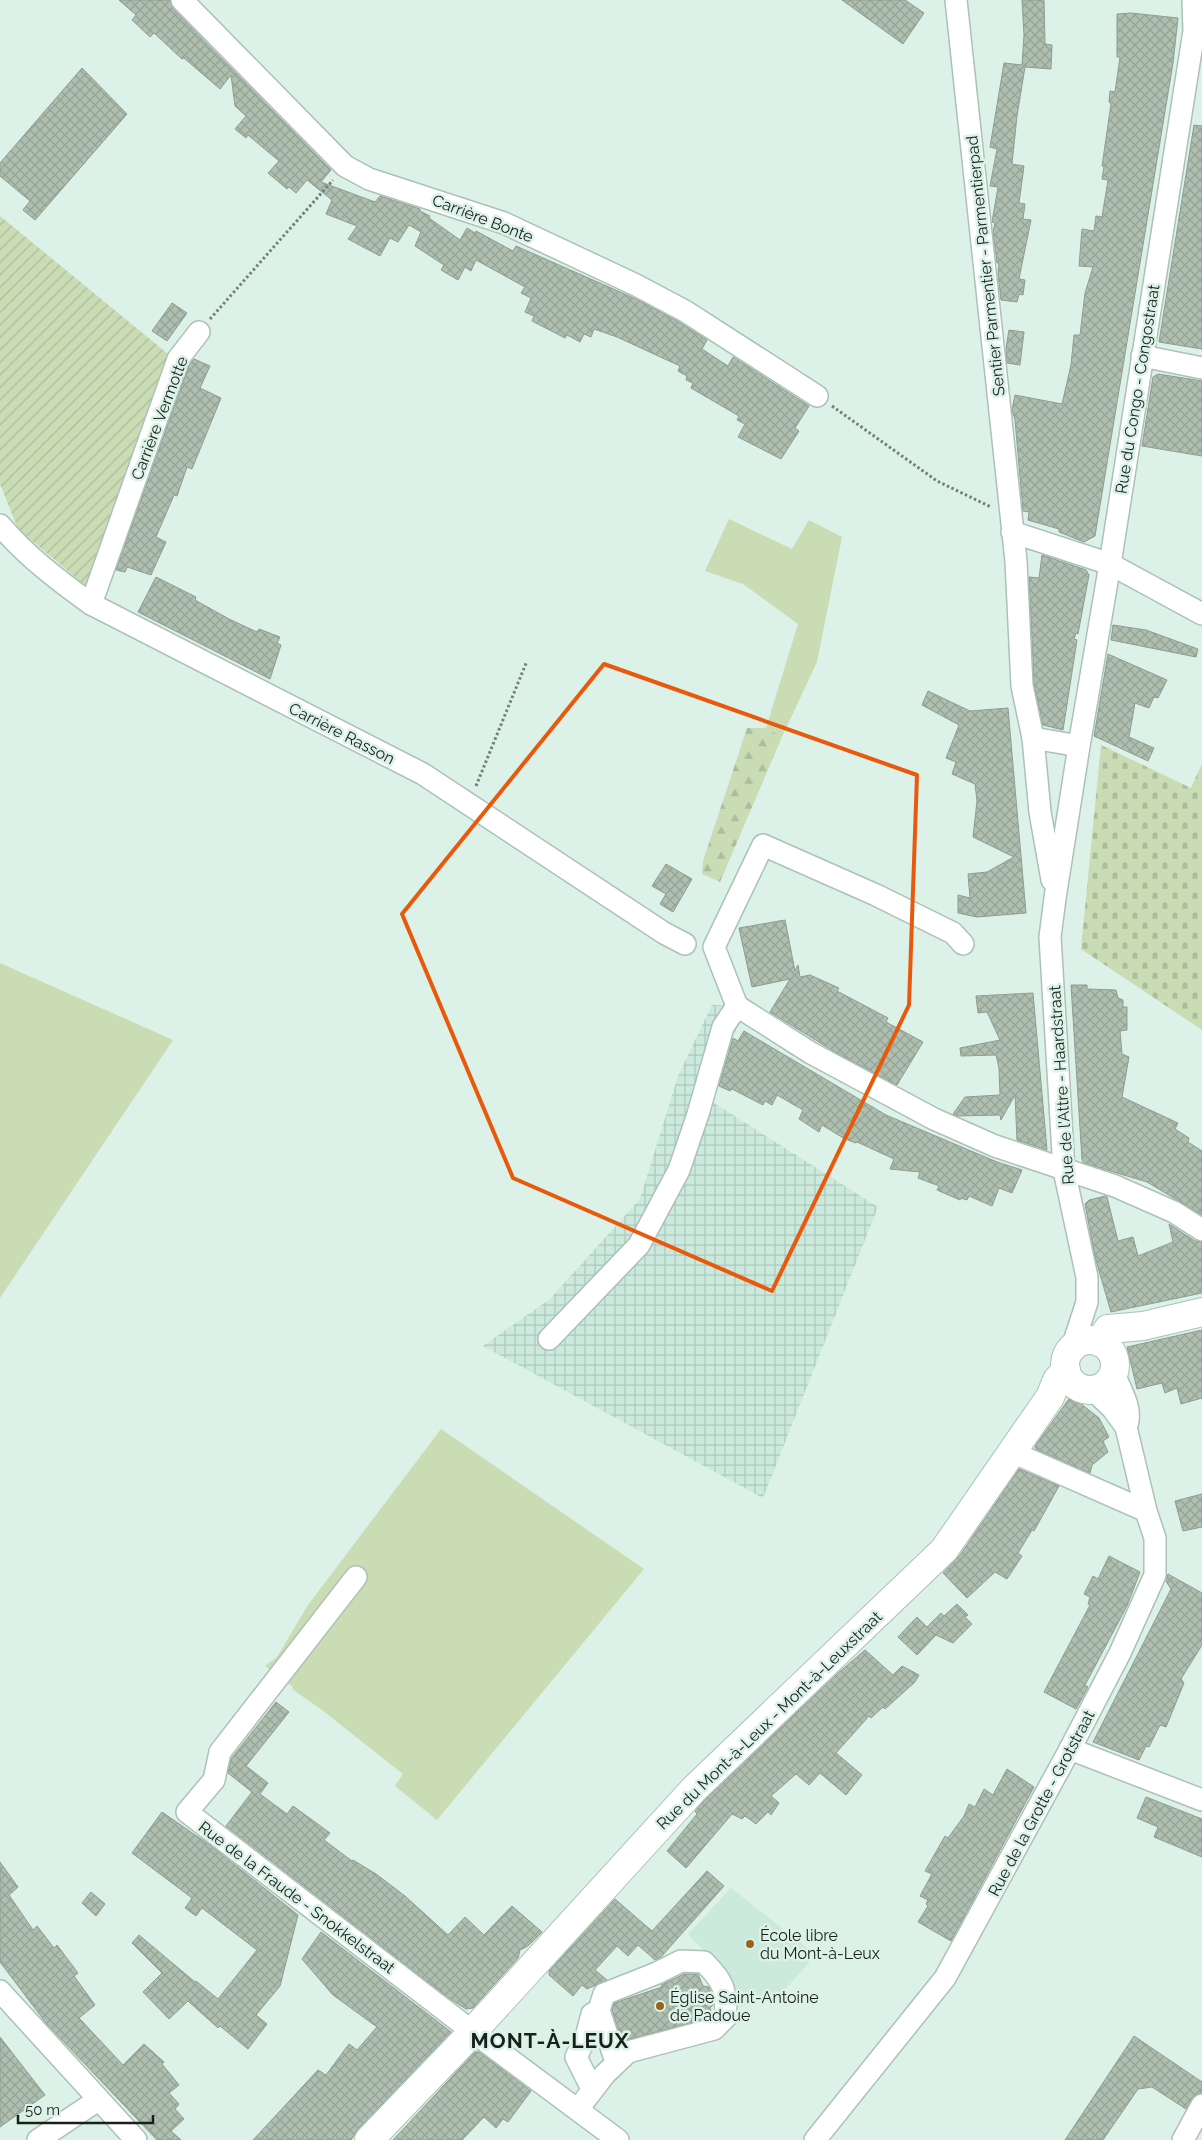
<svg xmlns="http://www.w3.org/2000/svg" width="1202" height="2140" font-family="Raleway,sans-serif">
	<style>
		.built { fill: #cbe9dc }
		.industrial { fill: url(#industrial-grid) }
		.grass { fill: #cadcb4 }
		.forest { fill: url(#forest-firs) }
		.cemetery { fill: url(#cemetery-stones) }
		.garden { fill: url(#garden-furrows) }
		.building { fill: url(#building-cross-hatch); stroke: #8f9d90 }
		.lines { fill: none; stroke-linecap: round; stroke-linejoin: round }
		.minor-casing { stroke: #acc1b8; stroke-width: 24 }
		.major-casing { stroke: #acc1b8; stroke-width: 30 }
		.path { stroke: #728079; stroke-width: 3; stroke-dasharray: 2.5 2.5; stroke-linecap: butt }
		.minor { stroke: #fff; stroke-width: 21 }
		.major { stroke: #fff; stroke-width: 28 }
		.marked { fill: none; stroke: #e8590c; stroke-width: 4; stroke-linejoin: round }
		.poi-dot { fill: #99621d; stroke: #dcf1e8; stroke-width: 2 }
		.labels { text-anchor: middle; stroke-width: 5; stroke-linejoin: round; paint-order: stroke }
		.street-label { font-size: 16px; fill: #18201c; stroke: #dcf1e8 }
		.poi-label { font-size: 16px; fill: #18201c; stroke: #dcf1e8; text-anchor: start }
		.district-label { font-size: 21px; font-weight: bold; letter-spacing: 1px; fill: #18201c; stroke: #dcf1e8 }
	</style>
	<defs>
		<pattern id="industrial-grid" width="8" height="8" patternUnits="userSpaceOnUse" patternTransform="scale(1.25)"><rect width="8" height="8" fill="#cbe9dc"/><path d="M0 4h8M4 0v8" fill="none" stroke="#aec8bc"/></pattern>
		<pattern id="forest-firs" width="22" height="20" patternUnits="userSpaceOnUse" patternTransform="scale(1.25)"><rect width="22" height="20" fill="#cadcb4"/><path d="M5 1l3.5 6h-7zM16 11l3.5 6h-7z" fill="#adbc9a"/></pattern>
		<pattern id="cemetery-stones" width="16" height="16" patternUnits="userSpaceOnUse" patternTransform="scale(1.25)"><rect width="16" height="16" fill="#cadcb4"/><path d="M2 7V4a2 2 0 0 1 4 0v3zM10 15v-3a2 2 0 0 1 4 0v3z" fill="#adbc9a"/></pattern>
		<pattern id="garden-furrows" width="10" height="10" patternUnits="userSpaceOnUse" patternTransform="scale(1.25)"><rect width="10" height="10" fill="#cadcb4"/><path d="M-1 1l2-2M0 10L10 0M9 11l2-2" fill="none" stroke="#adbc9a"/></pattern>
		<pattern id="building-cross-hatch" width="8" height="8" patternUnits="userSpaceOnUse" patternTransform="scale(1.25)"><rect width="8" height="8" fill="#aebeaf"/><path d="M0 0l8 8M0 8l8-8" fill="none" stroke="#95a396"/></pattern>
	</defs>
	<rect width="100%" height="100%" fill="#dcf1e8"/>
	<polygon class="built" points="731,1888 816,1955 779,1996 735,2008 711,1958 688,1934"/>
	<polygon class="industrial" points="712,1005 737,1006 739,1024 703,1096 878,1207 763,1498 483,1346 550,1299 640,1199 678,1076"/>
	<g class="grass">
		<polygon points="729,519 792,549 809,520 842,537 817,662 782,737 766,728 798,624 743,584 705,571"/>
		<polygon points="0,963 173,1040 0,1298"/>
		<polygon points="441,1429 644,1569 437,1820 395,1786 403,1774 322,1710 292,1689 293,1687 265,1666 277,1657 308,1605"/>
	</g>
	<polygon class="forest" points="747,728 766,728 782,737 720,882 702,874 703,861"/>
	<polygon class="cemetery" points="1101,745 1191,788 1202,764 1202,1030 1081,949"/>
	<polygon class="garden" points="0,216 168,354 87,587 18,529 0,484"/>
	<g class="building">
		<polygon points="119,0 170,0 173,9 331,170 321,182 375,202 380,196 420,209 420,211 430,216 429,218 460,240 467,228 475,233 476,231 513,251 516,246 636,299 679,322 707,340 702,349 728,366 733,357 809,406 795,428 799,431 781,459 738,437 745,424 737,420 739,416 691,388 693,383 686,380 687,376 678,371 680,366 617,337 594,329 591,337 584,334 580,342 567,335 565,338 532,321 534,316 525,312 531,298 521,293 525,287 476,260 471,271 465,267 458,280 441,270 444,265 415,246 421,232 409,225 398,242 390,238 380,256 348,239 357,226 326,214 332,200 307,180 296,193 289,187 287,189 268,173 279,161 248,135 246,138 235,129 246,116 235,106 231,75 220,89 184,58 182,59 154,33 150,37 132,20 136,15"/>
		<polygon points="842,0 905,0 924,13 903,44"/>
		<polygon points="1022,0 1044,0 1045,44 1052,45 1051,69 1025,67 1017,116 1012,164 1024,166 1019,203 1025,204 1023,219 1031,220 1019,279 1025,280 1023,295 1019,294 1017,302 1001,300 998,274 999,263 997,263 993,232 995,223 992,222 998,187 990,186 997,149 990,147 1004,63 1022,65 1024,35"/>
		<polygon points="1131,13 1178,18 1173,63 1095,536 1084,542 1059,532 1059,529 1028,520 1029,512 1023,511 1015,420 1012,410 1015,395 1062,404 1071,365 1074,335 1080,335 1085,293 1093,267 1079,266 1082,229 1094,231 1096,216 1102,217 1108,180 1102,179 1104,167 1102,166 1111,104 1109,102 1110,91 1115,92 1120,57 1117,57 1117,14"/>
		<polygon points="82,68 127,114 35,220 23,210 30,201 0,176 0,163"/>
		<polygon points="1194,125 1202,126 1202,349 1159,342"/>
		<polygon points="172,303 187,313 167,341 152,331"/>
		<polygon points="1009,330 1024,332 1020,365 1007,363 1006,348"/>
		<polygon points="194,359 210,366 200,388 221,398 192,469 187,467 177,496 174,495 156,537 166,542 151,575 127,567 125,572 116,570 189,365"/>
		<polygon points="1158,374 1202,381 1202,456 1142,446 1153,377"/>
		<polygon points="1042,555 1086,570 1089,575 1078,634 1076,633 1074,639 1077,640 1063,730 1043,725 1034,684 1029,577 1039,578"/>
		<polygon points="156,577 196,597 195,600 229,619 257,632 259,629 280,637 277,643 281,645 270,679 138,612"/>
		<polygon points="1113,625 1146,630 1198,649 1196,657 1111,640"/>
		<polygon points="1108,654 1167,680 1158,698 1154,697 1149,708 1135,703 1129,737 1154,748 1148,761 1094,736"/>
		<polygon points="928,691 970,711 1008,708 1026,913 977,917 958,913 958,895 970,898 968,874 987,872 1014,857 973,837 977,801 975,784 952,774 956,762 946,758 959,725 922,705"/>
		<polygon points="666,864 692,879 673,912 660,904 666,894 652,886"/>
		<polygon points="785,920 795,971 798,965 800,977 810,975 839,988 837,991 888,1018 886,1022 923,1042 897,1085 835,1052 770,1012 790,979 752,987 739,928"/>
		<polygon points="1071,985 1087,985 1087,989 1116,990 1118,998 1123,1000 1123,1007 1127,1007 1127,1030 1120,1031 1122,1054 1129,1057 1122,1097 1178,1123 1175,1129 1189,1138 1188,1142 1202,1151 1202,1215 1147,1182 1084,1163 1082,1160"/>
		<polygon points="1033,993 1043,1105 1047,1150 1017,1140 1015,1095 1001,1120 1000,1115 958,1116 953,1114 965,1097 1000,1095 999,1068 996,1055 961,1056 960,1048 1000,1040 987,1012 978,1013 976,996"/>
		<polygon points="744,1031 886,1115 997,1162 1022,1170 1012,1193 999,1188 992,1206 969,1196 967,1200 961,1198 960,1200 937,1190 939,1186 918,1178 920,1172 890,1169 894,1159 857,1142 856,1143 845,1139 822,1125 819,1132 799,1119 803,1110 777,1095 772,1105 765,1101 763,1105 732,1089 730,1091 719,1086 733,1038 738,1041"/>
		<polygon points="1105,1196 1107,1197 1118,1241 1133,1237 1138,1256 1173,1242 1169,1224 1195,1241 1202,1242 1202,1293 1111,1312 1095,1257 1085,1204 1089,1200"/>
		<polygon points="1202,1330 1202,1398 1181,1404 1177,1388 1165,1393 1162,1383 1137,1389 1127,1347"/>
		<polygon points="1071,1396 1099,1418 1109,1437 1103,1441 1108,1452 1092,1465 1090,1473 1036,1449 1035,1446"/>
		<polygon points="1019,1469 1059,1486 1034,1531 1032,1530 1018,1553 1022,1556 1007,1579 995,1572 967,1598 943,1573 960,1555"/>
		<polygon points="1202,1494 1202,1527 1183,1531 1175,1501"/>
		<polygon points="1109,1556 1140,1572 1127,1606 1085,1685 1088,1687 1076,1709 1044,1692 1090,1605 1088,1604 1090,1597 1084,1594 1093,1576 1098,1579"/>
		<polygon points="1168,1574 1202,1593 1202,1645 1181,1679 1184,1683 1166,1727 1160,1725 1149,1747 1146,1746 1139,1760 1093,1742 1171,1589 1166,1581"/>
		<polygon points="957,1604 968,1615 965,1617 972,1624 953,1643 936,1635 917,1655 898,1637 917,1617 927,1627 941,1613 944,1616"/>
		<polygon points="865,1650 893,1675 902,1666 919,1675 915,1682 885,1709 883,1707 871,1718 869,1716 836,1753 862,1775 846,1795 820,1773 809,1785 796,1774 771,1796 779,1803 771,1815 768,1812 756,1824 745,1816 742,1819 732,1814 686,1868 667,1851 697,1814 695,1811 705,1800 837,1674"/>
		<polygon points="276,1702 289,1712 246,1766 268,1783 260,1794 287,1814 293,1806 330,1833 324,1840 352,1861 353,1860 376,1874 405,1896 448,1935 465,1917 484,1935 512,1906 542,1932 528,1946 520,1950 518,1958 473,2008 466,2009 449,1998 226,1826 252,1792 228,1773 231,1759"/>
		<polygon points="1007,1769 1034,1787 951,1941 918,1922 928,1906 926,1904 928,1900 920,1896 932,1874 925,1871 945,1836 948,1838 964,1816 969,1804 975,1807 984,1789 993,1795"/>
		<polygon points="1146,1797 1202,1819 1202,1857 1154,1837 1158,1827 1137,1818"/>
		<polygon points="162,1812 211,1846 298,1915 280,1986 256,2015 267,2024 248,2049 220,2026 218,2028 188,2001 169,2019 143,1992 162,1973 132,1943 139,1935 195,1982 196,1981 218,1999 257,1950 202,1908 196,1916 185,1908 192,1898 132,1853"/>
		<polygon points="0,1862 18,1887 9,1895 33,1930 37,1926 54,1948 57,1945 78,1973 74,1976 95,2005 79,2018 123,2065 144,2044 164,2062 162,2064 179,2085 169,2093 179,2104 175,2109 184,2119 171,2131 181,2140 157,2140 46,2023 0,1962"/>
		<polygon points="707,1871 724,1886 661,1957 655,1960 638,1945 628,1956 617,1946 595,1970 607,1980 587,1989 582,1985 573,1996 549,1975 549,1971 615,1899 652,1931"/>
		<polygon points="91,1892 105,1904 96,1916 82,1903"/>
		<polygon points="321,1932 451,2032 358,2129 351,2140 253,2140 318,2070 326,2075 349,2044 357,2050 377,2027 333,1995 302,1959"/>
		<polygon points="684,1974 698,1974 703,1986 709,1987 713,2001 713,2005 710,2008 712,2014 708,2018 622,2041 612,2010 614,2003 662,1987 661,1985"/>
		<polygon points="1134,2036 1202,2082 1202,2093 1195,2095 1186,2109 1152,2087 1138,2089 1103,2140 1065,2140"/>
		<polygon points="0,2037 45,2095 0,2127"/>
		<polygon points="475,2052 479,2052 531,2091 508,2122 503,2119 496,2128 484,2117 462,2140 393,2140"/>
	</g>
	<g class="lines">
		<g class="minor-casing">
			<g id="minor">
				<polyline points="182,0 345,166 369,179 504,223 636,285 685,311 817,396"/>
				<polyline points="956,0 1016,561 1022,686 1033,738"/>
				<polyline points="1142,356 1202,368"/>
				<path d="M0,525C26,556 59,581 91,604L423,774L664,933L685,944"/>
				<polyline points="1012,532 1110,564 1202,614"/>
				<polyline points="91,604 178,359 199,332"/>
				<polyline points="1052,880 1040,812 1033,738 1079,746"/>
				<polyline points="963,944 953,933 876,895 763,845 714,947 737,1006 811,1053 934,1119 995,1146 1115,1186 1174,1212 1202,1230"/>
				<polyline points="549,1339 639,1245 679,1170 698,1114 723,1027 737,1006"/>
				<polyline points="1072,1348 1087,1302 1087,1277 1064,1170 1050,937 1055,898 1079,746 1110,564 1194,31 1193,0"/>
				<polyline points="1093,1390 1112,1408 1126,1427"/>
				<polyline points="1012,1452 1146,1511"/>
				<polyline points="356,1577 220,1752 214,1780 187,1812 473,2032 618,2140"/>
				<polyline points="1070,1749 1202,1800"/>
				<polyline points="0,1991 136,2140"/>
				<polyline points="599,2010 616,2062"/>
				<path d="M578,2109L605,2074L628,2052L714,2029L726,2017C726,1989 724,1982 704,1962L681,1961L657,1973L604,1994L599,2010L592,2014L586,2037L576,2057L592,2089"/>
				<polyline points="38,2140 98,2100"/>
				<path d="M815,2140L945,1978L1070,1749L1120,1653L1155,1575V1538L1146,1511L1126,1427C1134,1410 1120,1389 1114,1374"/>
				<polyline points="1183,2140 1202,2105"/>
			</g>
		</g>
		<g class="major-casing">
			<g id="major">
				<circle cx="1090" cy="1365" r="25"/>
				<polyline points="1099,1342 1108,1329 1143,1326 1202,1312"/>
				<polyline points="369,2140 465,2040 694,1789 944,1550 1050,1397 1057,1380 1066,1370"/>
			</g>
		</g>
		<g class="path">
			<polyline points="210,319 333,180"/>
			<polyline points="832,406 937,481 991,507"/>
			<polyline points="476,786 527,661"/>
		</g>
		<use href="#minor" class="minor"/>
		<use href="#major" class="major"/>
	</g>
	<path class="marked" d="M604,664L917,775L909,1005L772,1291L513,1178L402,914Z"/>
	<g class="poi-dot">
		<circle cx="750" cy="1944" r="5"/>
		<circle cx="660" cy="2006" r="5"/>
	</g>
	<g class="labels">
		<g class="street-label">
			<text transform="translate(483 218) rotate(21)" y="6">Carrière Bonte</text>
			<text transform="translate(985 266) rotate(-96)" y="6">Sentier Parmentier - Parmentierpad</text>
			<text transform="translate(1137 389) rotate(-81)" y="6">Rue du Congo - Congostraat</text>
			<text transform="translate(159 418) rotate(-69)" y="6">Carrière Vermotte</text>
			<text transform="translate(342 733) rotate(27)" y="6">Carrière Rasson</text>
			<text transform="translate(1061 1085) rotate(-94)" y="6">Rue de l'Attre - Haardstraat</text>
			<text transform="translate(769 1720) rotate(-44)" y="6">Rue du Mont-à-Leux - Mont-à-Leuxstraat</text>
			<text transform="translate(1041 1803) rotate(-62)" y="6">Rue de la Grotte - Grotstraat</text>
			<text transform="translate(297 1897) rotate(37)" y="6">Rue de la Fraude - Snokkelstraat</text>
		</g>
		<g class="poi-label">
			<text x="760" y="1941">École libre<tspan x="760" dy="18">du Mont-à-Leux</tspan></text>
			<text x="670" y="2003">Église Saint-Antoine<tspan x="670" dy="18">de Padoue</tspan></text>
		</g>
		<g class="district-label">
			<text x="550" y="2048">MONT-À-LEUX</text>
		</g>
	</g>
	<path d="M18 2115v8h135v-8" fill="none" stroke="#18201c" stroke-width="2.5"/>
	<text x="25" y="2115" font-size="15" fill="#18201c" stroke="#dcf1e8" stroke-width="4" paint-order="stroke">50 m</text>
</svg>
